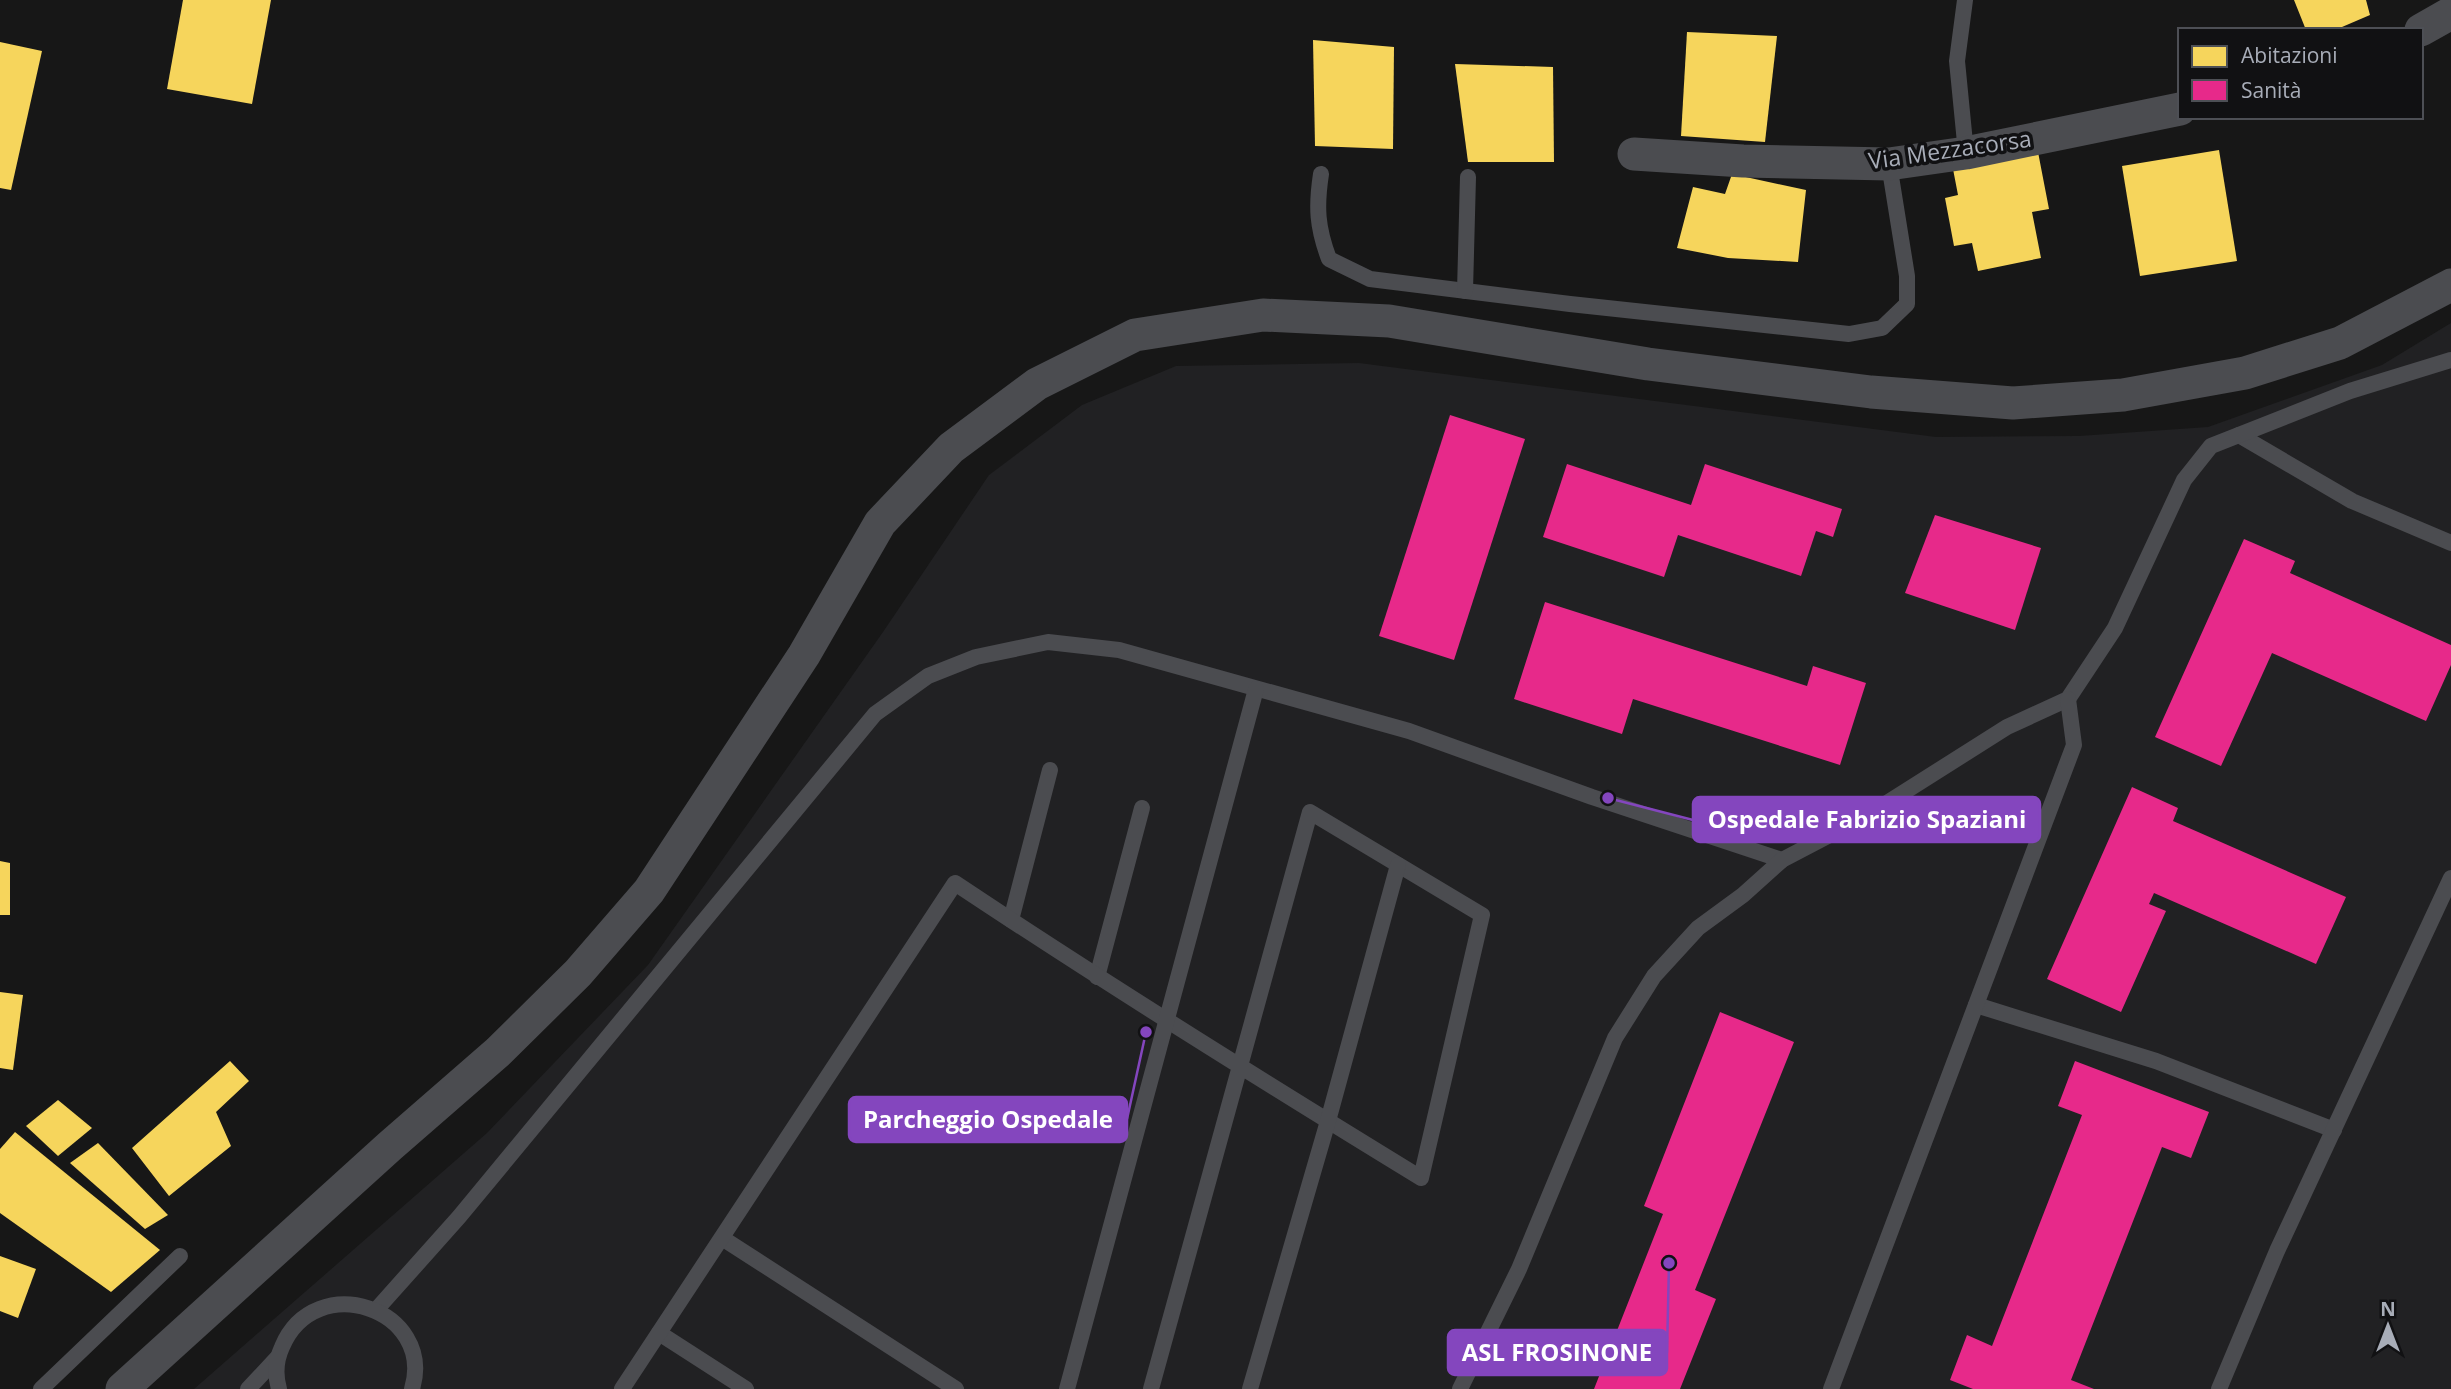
<svg xmlns="http://www.w3.org/2000/svg" width="2451" height="1389" font-family="'Open Sans',sans-serif">
	<style>
		.built { fill: #212123 }
		.homes { fill: #f6d55c }
		.health { fill: #e7298a }
		.lines { fill: none; stroke-linecap: round; stroke-linejoin: round }
		.lane { stroke: #4b4c50; stroke-width: 16 }
		.street { stroke: #4b4c50; stroke-width: 33 }
		.labels { text-anchor: middle; stroke-width: 7; stroke-linejoin: round; paint-order: stroke }
		.street-label { font-size: 23px; fill: #a8adb8; stroke: #111113 }
		.leader { fill: none; stroke: #8446be; stroke-width: 2.5 }
		.callout-dot { fill: #8446be; stroke: #111113; stroke-width: 2.5 }
		.callout { fill: #8446be; stroke: #8446be; stroke-width: 2.5 }
		.callout-label { font-size: 24px; text-anchor: middle; font-weight: bold; fill: #fff }
	</style>
	<rect width="100%" height="100%" fill="#171717"/>
	<polygon class="built" points="2451,323 2451,1389 194,1389 487,1133 648,965 883,632 989,475 1082,405 1176,366 1359,363 1936,437 2079,436 2208,427 2382,365"/>
	<g class="homes">
		<polygon points="183,0 271,0 252,104 167,89"/>
		<polygon points="2294,0 2366,0 2370,15 2335,30 2306,30"/>
		<polygon points="1687,32 1777,36 1765,142 1681,136"/>
		<polygon points="1313,40 1394,47 1393,149 1315,146"/>
		<polygon points="0,42 42,51 11,190 0,188"/>
		<polygon points="1455,64 1553,67 1554,162 1468,162"/>
		<polygon points="2219,150 2237,261 2140,276 2122,166"/>
		<polygon points="2038,152 2049,209 2032,212 2041,258 1978,271 1972,243 1954,246 1945,198 1958,195 1953,169"/>
		<polygon points="1732,174 1806,190 1798,262 1728,258 1677,248 1693,187 1725,194"/>
		<polygon points="0,861 10,863 10,915 0,915"/>
		<polygon points="0,992 23,995 13,1070 0,1068"/>
		<polygon points="230,1061 249,1081 216,1112 231,1146 169,1196 132,1148"/>
		<polygon points="58,1100 92,1128 58,1156 26,1126"/>
		<polygon points="15,1132 160,1250 111,1292 0,1213 0,1149"/>
		<polygon points="98,1143 168,1215 145,1229 70,1163"/>
		<polygon points="0,1256 36,1269 18,1318 0,1311"/>
	</g>
	<g class="health">
		<polygon points="1450,415 1525,439 1454,660 1379,636"/>
		<polygon points="1567,464 1691,505 1705,464 1842,509 1833,537 1816,531 1801,576 1678,535 1664,577 1543,537"/>
		<polygon points="1935,515 2041,548 2015,630 1905,593"/>
		<polygon points="2244,539 2295,561 2290,573 2451,645 2451,665 2426,721 2272,653 2221,766 2155,737"/>
		<polygon points="1545,602 1807,686 1813,666 1866,683 1840,765 1633,699 1622,734 1514,699"/>
		<polygon points="2132,787 2178,808 2173,821 2346,897 2316,964 2154,893 2149,904 2166,911 2121,1012 2047,979"/>
		<polygon points="1720,1012 1794,1042 1695,1290 1716,1299 1680,1389 1594,1389 1663,1214 1644,1206"/>
		<polygon points="2075,1061 2209,1112 2191,1158 2162,1147 2071,1380 2094,1389 1973,1389 1950,1380 1967,1335 1992,1346 2082,1115 2058,1106"/>
	</g>
	<g class="lines">
		<g class="lane">
			<polyline points="1965,0 1957,61 1966,153"/>
			<path d="M1321,174C1316,207 1317,227 1329,259L1370,279L1570,304L1849,334L1882,328L1907,304V276L1889,164"/>
			<polyline points="1465,291 1468,177"/>
			<polyline points="2239,435 2352,501 2451,543"/>
			<polyline points="1011,920 1050,770"/>
			<polyline points="1097,977 1142,808"/>
			<polyline points="1976,1005 2156,1061 2334,1130"/>
			<polyline points="722,1238 956,1389"/>
			<polyline points="376,1310 459,1217 875,714 928,676 976,657 1048,642 1119,650 1409,731 1592,797 1782,860"/>
			<polyline points="659,1333 746,1389"/>
			<polyline points="41,1389 180,1256"/>
			<polyline points="248,1389 277,1358"/>
			<path d="M279,1389C275,1375 276,1360 282,1347C315,1268 436,1309 412,1389"/>
			<path d="M622,1389L955,883C1108,985 1264,1082 1421,1178L1482,915L1310,812L1151,1389"/>
			<polyline points="1067,1389 1256,689"/>
			<polyline points="1250,1389 1328,1121 1398,865"/>
			<polyline points="1460,1389 1519,1269 1615,1038 1654,976 1698,928 1743,895 1782,860 1868,815 2007,727 2068,699 2115,628 2184,480 2211,446 2350,391 2451,360"/>
			<polyline points="1831,1389 2074,745 2068,699"/>
			<polyline points="2219,1389 2277,1251 2451,878"/>
		</g>
		<g class="street">
			<polyline points="2421,30 2451,13"/>
			<polyline points="1634,154 1743,161 1889,164 1966,153 2180,109"/>
			<polyline points="122,1389 390,1146 498,1052 578,973 649,891 804,655 880,523 951,448 1037,384 1135,335 1263,315 1389,321 1648,364 1871,392 2013,403 2123,395 2245,373 2340,343 2451,285"/>
		</g>
	</g>
	<g class="labels">
		<g class="street-label">
			<text transform="translate(1950 150) rotate(-8)" y="8">Via Mezzacorsa</text>
		</g>
	</g>
	<path class="leader" d="M1608 798L1693 820M1146 1032L1127 1119M1669 1263L1667 1353"/>
	<g class="callout-dot">
		<circle cx="1608" cy="798" r="7"/>
		<circle cx="1146" cy="1032" r="7"/>
		<circle cx="1669" cy="1263" r="7"/>
	</g>
	<g class="callout">
		<rect x="1693" y="797" width="347" height="45" rx="7"/>
		<rect x="849" y="1097" width="278" height="45" rx="7"/>
		<rect x="1448" y="1330" width="219" height="45" rx="7"/>
	</g>
	<g class="callout-label">
		<text x="1867" y="828">Ospedale Fabrizio Spaziani</text>
		<text x="988" y="1128">Parcheggio Ospedale</text>
		<text x="1557" y="1361">ASL FROSINONE</text>
	</g>
	<rect x="2178" y="28" width="245" height="91" fill="#111113" stroke="#4d4f55" stroke-width="2"/>
	<rect x="2192" y="46" width="35" height="21" fill="#f6d55c" stroke="#4d4f55" stroke-width="2"/>
	<text x="2241" y="63" font-size="21" fill="#a8adb8">Abitazioni</text>
	<rect x="2192" y="80" width="35" height="21" fill="#e7298a" stroke="#4d4f55" stroke-width="2"/>
	<text x="2241" y="98" font-size="21" fill="#a8adb8">Sanità</text>
	<g transform="translate(2388 1326)" stroke="#111113" stroke-width="5" paint-order="stroke">
	<path d="M0-5L12 26L0 18L-12 26Z" fill="#a8adb8"/>
	<text y="-10" font-size="19" font-weight="bold" text-anchor="middle" fill="#a8adb8">N</text>
	</g>
</svg>
